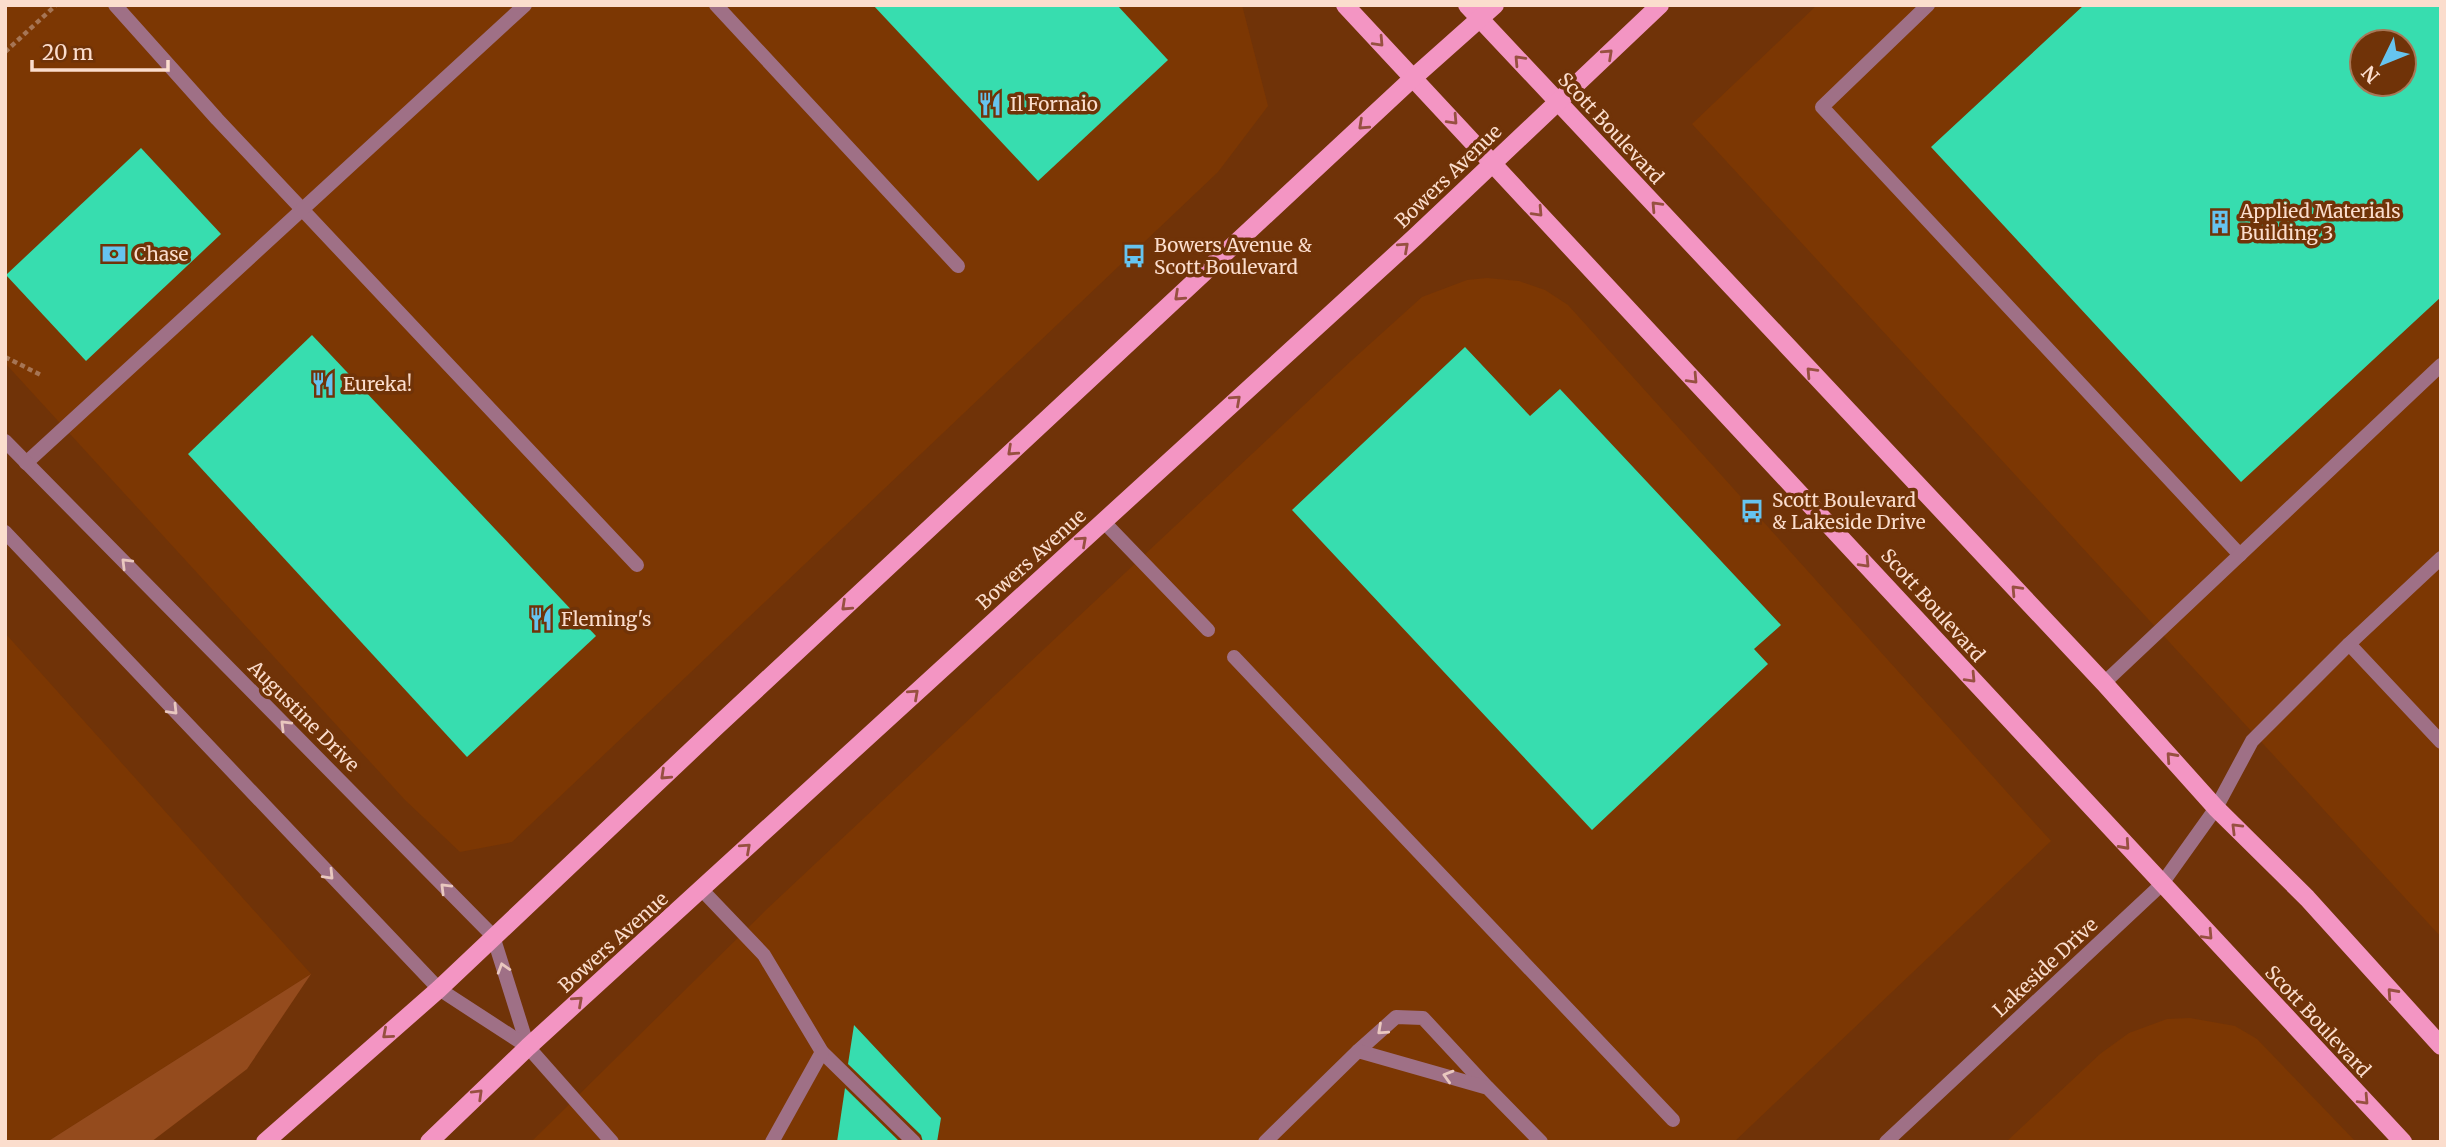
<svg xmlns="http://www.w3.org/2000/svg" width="2446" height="1147" font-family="Merriweather,serif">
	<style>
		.built { fill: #7c3703; fill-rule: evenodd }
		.green { fill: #944b1d }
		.building { fill: #37ddaf; fill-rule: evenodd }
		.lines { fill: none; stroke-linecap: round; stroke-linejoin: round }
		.path { stroke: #a67555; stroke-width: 4.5; stroke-dasharray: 5 3.5; stroke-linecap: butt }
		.service { stroke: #9f7086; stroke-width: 14 }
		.tertiary { stroke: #9f7086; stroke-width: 14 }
		.primary { stroke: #f395c3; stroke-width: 18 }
		.oneway { stroke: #975040 }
		.oneway2 { stroke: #e9c7bf }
		.labels { text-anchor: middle; stroke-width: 7; stroke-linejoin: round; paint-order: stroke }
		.poi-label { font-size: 19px; fill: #fbddcd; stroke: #703308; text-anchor: start }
		.street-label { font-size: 19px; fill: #fbddcd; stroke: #703308 }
	</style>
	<rect width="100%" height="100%" fill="#703308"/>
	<g class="built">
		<polygon points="5,5 1242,5 1268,106 1218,172 512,842 460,852 405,800 5,363"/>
		<path d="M1817,5H2441V937L1692,124ZM2362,42H2404V84H2362Z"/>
		<polygon points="1487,278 1519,281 1545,290 1568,305 2051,841 1734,1142 531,1142 767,909 1351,361 1422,297 1467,280"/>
		<polygon points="5,633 311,974 47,1142 5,1142"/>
		<polygon points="2190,1018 2235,1026 2257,1039 2356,1142 2006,1142 2100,1054 2129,1033 2167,1019"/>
	</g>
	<polygon class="green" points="311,974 247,1069 151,1142 47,1142"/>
	<g class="building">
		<polygon points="873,5 1117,5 1168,60 1038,181"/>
		<path d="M2084,5H2441V297L2241,482L1931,147ZM2362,42H2404V84H2362Z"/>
		<polygon points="141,148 221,234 86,361 6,275"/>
		<polygon points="312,335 596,636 467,757 188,454"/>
		<polygon points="1465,347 1530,416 1560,389 1781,625 1754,649 1768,664 1592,830 1292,510"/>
		<polygon points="854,1025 941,1118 937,1142 923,1142 921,1135 848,1064"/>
		<polygon points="845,1088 900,1142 837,1142"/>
	</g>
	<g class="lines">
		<g class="path">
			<polyline points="5,52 56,5"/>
			<polyline points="5,357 41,375"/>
		</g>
		<g class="service">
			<polyline points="115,5 217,119 637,565"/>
			<polyline points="716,5 958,266"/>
			<polyline points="1928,5 1822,107 2240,555"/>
			<polyline points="26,463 525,5"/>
			<polyline points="1103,521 1208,630"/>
			<polyline points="2349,644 2441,742"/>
			<polyline points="1234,657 1673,1120"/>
			<polyline points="2104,683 2441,365"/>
			<polyline points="2216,808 2252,741 2349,644 2441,558"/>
			<polyline points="701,889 764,955 822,1052 914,1142"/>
			<polyline points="1358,1051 1396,1017 1423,1018 1487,1087"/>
			<polyline points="772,1142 822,1052"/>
			<polyline points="1265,1142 1358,1051 1488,1088 1541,1142"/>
		</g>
		<g class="tertiary">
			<polyline points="5,441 493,936 528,1047"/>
			<polyline points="5,532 439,989 528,1047 612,1142"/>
			<polyline points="1886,1142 2161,885 2216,808"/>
		</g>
		<g class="primary">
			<polyline points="1345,5 2403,1142"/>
			<polyline points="1467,5 2104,683 2216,808 2307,898 2441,1046"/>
			<polyline points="265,1142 439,989 715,728 1413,78 1495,5"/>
			<polyline points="429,1142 528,1047 1415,237 1660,5"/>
		</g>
	</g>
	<defs><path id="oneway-chevron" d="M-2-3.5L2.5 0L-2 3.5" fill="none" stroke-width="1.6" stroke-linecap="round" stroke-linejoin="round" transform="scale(1.75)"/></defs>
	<g class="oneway">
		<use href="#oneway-chevron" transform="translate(1379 42) rotate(47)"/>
		<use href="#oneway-chevron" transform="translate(1608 54) rotate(-43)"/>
		<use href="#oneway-chevron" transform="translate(1519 60) rotate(-133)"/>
		<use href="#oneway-chevron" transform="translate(1453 120) rotate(47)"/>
		<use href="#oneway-chevron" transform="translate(1363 125) rotate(137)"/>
		<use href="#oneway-chevron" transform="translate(1656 206) rotate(-133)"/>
		<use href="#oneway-chevron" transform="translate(1538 212) rotate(47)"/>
		<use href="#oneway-chevron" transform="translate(1404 247) rotate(-42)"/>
		<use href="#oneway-chevron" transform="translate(1179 296) rotate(137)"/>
		<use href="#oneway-chevron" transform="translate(1811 372) rotate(-133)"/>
		<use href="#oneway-chevron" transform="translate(1693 379) rotate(47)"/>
		<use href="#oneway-chevron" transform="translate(1236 400) rotate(-42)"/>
		<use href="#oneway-chevron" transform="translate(1012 451) rotate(137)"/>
		<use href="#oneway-chevron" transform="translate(1082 541) rotate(-42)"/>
		<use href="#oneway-chevron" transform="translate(1865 563) rotate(47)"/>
		<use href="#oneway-chevron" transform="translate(2016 590) rotate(-133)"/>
		<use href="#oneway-chevron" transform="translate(846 606) rotate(137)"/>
		<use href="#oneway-chevron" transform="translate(1971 678) rotate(47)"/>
		<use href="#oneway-chevron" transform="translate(914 694) rotate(-42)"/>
		<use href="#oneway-chevron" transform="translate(2171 757) rotate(-132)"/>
		<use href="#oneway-chevron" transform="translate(665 775) rotate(137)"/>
		<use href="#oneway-chevron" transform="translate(2236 828) rotate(-135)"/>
		<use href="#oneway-chevron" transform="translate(2125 845) rotate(48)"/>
		<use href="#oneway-chevron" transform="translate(746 848) rotate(-42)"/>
		<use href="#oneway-chevron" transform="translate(2208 935) rotate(47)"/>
		<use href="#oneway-chevron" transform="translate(2392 993) rotate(-132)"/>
		<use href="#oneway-chevron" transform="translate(578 1001) rotate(-42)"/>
		<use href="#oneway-chevron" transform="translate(387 1034) rotate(139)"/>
		<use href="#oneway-chevron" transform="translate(478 1094) rotate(-44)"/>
		<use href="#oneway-chevron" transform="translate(2364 1100) rotate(47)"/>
	</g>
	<g class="oneway2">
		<use href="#oneway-chevron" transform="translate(126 563) rotate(-135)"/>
		<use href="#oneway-chevron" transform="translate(173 710) rotate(46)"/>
		<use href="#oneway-chevron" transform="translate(285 725) rotate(-135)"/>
		<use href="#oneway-chevron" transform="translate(329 875) rotate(46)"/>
		<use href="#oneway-chevron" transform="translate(445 888) rotate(-135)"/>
		<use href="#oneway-chevron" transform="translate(503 968) rotate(-107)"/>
		<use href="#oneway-chevron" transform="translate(1382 1030) rotate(138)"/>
		<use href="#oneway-chevron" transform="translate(1448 1076) rotate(-164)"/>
	</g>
	<defs>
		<g id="restaurant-bare" transform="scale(1.89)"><path d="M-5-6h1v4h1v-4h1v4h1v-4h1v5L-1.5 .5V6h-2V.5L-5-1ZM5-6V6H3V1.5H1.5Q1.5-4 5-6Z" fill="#66c4ef" stroke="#703308" stroke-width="2.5" paint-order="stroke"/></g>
		<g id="building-bare" transform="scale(1.89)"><path d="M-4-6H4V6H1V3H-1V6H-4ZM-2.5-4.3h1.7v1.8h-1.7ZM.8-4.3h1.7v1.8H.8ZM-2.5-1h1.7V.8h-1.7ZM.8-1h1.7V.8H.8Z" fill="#66c4ef" stroke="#703308" stroke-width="2.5" paint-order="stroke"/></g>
		<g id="bank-bare" transform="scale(1.89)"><path d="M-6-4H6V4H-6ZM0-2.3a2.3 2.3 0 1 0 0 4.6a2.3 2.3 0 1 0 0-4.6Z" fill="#66c4ef" stroke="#703308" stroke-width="2.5" paint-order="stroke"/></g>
		<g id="bus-bare" transform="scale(1.89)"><path d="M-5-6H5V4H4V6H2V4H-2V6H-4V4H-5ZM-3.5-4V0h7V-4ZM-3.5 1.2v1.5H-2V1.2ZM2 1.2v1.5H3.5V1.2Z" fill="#66c4ef" stroke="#703308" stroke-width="2.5" paint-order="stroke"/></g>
	</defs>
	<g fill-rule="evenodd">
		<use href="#restaurant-bare" x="990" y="104"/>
		<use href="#building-bare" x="2220" y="222"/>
		<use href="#bank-bare" x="114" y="254"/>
		<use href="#bus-bare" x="1134" y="256"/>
		<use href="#restaurant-bare" x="323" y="384"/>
		<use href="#bus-bare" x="1752" y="511"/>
		<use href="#restaurant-bare" x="541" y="619"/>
	</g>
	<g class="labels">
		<g class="poi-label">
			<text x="1010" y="111">Il Fornaio</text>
			<text x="2240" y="218">Applied Materials<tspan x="2240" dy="22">Building 3</tspan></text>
			<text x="1154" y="252">Bowers Avenue &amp;<tspan x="1154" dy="22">Scott Boulevard</tspan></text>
			<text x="134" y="261">Chase</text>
			<text x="343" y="391">Eureka!</text>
			<text x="1772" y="507">Scott Boulevard<tspan x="1772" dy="22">&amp; Lakeside Drive</tspan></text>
			<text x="561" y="626">Fleming's</text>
		</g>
		<g class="street-label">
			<text transform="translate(1611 128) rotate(47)" y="7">Scott Boulevard</text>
			<text transform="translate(1448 176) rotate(-44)" y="7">Bowers Avenue</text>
			<text transform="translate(1031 559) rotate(-42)" y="7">Bowers Avenue</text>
			<text transform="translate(1933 605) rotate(48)" y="7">Scott Boulevard</text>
			<text transform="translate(304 716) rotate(45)" y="7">Augustine Drive</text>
			<text transform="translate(613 942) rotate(-42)" y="7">Bowers Avenue</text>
			<text transform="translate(2045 967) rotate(-43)" y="7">Lakeside Drive</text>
			<text transform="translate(2318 1021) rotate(47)" y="7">Scott Boulevard</text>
		</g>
	</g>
	<rect width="2446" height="1147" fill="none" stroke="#fbddcd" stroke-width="14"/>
	<g transform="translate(2383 63) rotate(227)"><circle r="33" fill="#703308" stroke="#a87757" stroke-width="2"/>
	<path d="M0-5L12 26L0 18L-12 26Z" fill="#66c4ef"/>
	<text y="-10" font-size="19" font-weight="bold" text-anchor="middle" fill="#fbddcd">N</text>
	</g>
	<path d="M32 60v10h136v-10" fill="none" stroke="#fbddcd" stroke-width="3.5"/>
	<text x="42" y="60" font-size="21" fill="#fbddcd" stroke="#703308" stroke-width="5" paint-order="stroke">20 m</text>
</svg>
